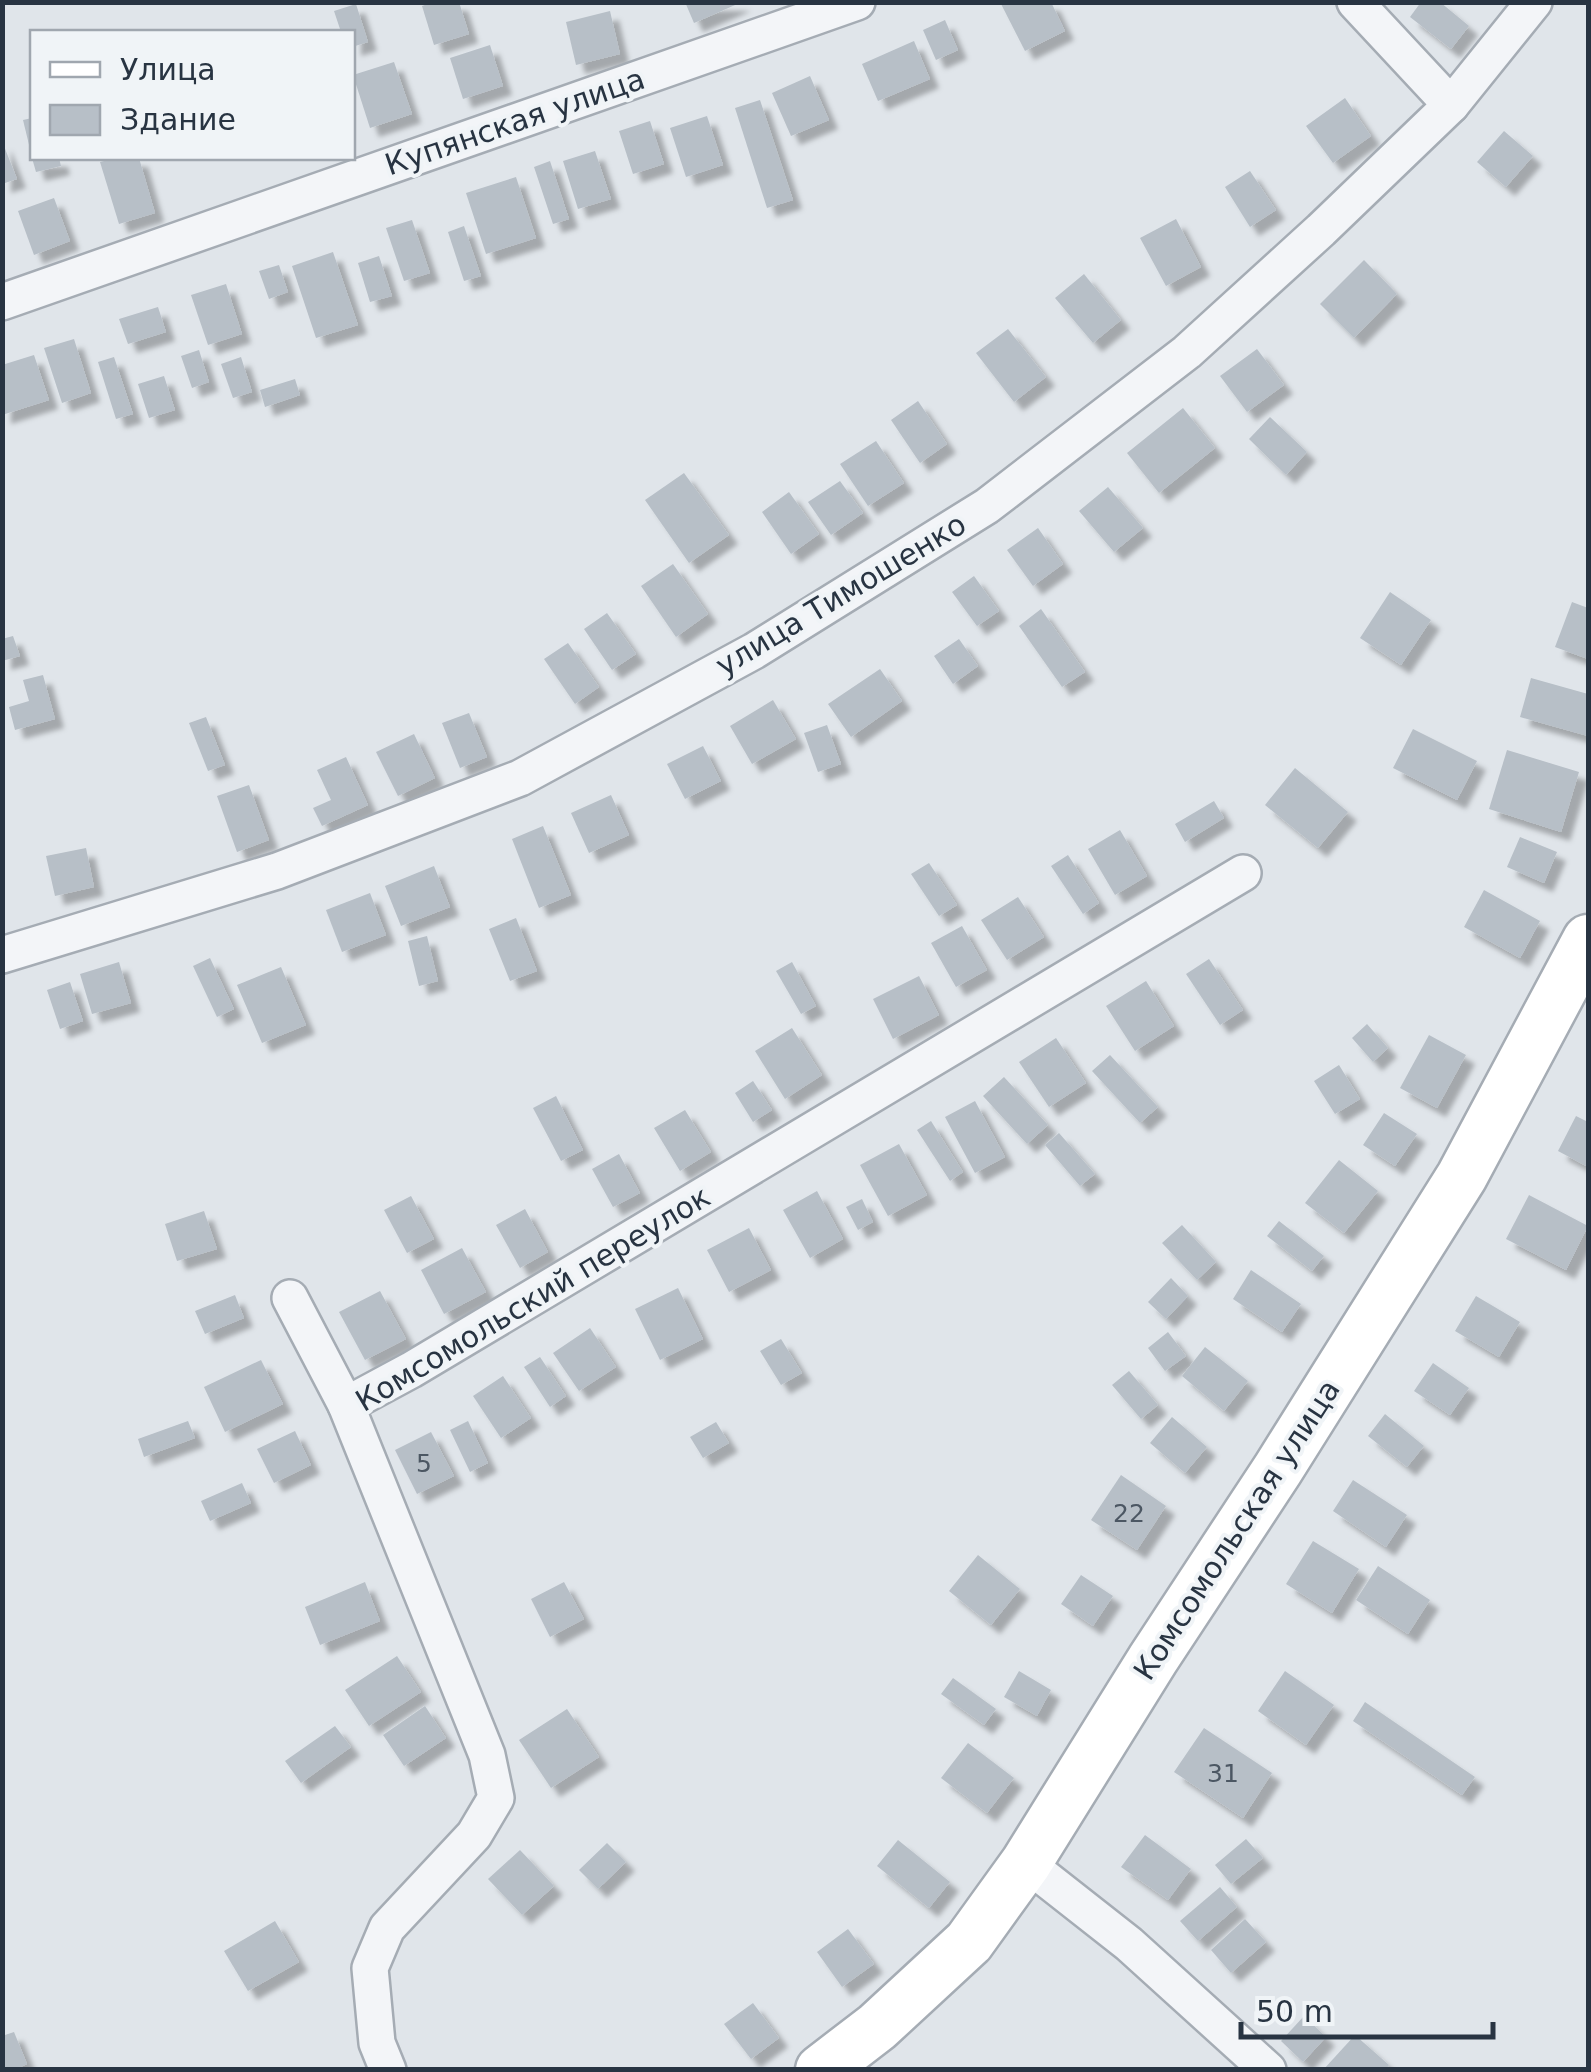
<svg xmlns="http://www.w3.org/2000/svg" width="1591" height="2072" font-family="'DejaVu Sans',sans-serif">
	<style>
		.building { fill: #b7bfc7; filter: url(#shadow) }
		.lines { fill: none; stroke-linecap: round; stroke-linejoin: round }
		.street-casing { stroke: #a5acb4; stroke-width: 40 }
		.secondary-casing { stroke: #a5acb4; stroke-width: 55 }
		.street { stroke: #f3f5f8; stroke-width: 35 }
		.secondary { stroke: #fff; stroke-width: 50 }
		.labels { text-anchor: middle; stroke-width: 8; stroke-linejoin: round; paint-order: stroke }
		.number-label { font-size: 25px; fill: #4c5763 }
		.street-label { font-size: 30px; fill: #283442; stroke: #f0f4f7 }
	</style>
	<defs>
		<filter id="shadow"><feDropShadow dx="9" dy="9" stdDeviation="2.5" flood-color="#0004"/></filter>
	</defs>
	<rect width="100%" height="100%" fill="#e0e5ea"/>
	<g class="building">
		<polygon points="433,2 459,2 469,34 434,45 422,6"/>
		<polygon points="685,2 742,2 694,23"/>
		<polygon points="1000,2 1051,2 1065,31 1025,51"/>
		<polygon points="1421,2 1440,2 1469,26 1451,49 1410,17"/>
		<polygon points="356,4 368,42 352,47 352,32 341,32 334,11"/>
		<polygon points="610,11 620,54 576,65 566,22"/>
		<polygon points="945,20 958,50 936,60 923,30"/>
		<polygon points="914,41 930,79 878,101 862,64"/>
		<polygon points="490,45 503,86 463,99 450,58"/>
		<polygon points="394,62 412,114 370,128 353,75"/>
		<polygon points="810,76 829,120 791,136 772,93"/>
		<polygon points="1345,98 1371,136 1333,163 1306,126"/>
		<polygon points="760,100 793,200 767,208 735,108"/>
		<polygon points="707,116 723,165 686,177 670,128"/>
		<polygon points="32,118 32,153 31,153 23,120"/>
		<polygon points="650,121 664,164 633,174 619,131"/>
		<polygon points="1504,131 1533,156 1506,187 1477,162"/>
		<polygon points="2,141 17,179 2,184"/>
		<polygon points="595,151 611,199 578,209 563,161"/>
		<polygon points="32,158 59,158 61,166 36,172"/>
		<polygon points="116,158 139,158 155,213 119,224 100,162"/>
		<polygon points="550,161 569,219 553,224 534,167"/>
		<polygon points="1250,171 1276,210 1250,227 1225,187"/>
		<polygon points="516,177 536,238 486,254 466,193"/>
		<polygon points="54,198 70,241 34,255 18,211"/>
		<polygon points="1176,219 1201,267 1166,286 1140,238"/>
		<polygon points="412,220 430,273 404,281 386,228"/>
		<polygon points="464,226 481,276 464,281 448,232"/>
		<polygon points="333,252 358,325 316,338 292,266"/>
		<polygon points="379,256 392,296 370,302 358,263"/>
		<polygon points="1364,260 1397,294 1354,338 1320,304"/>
		<polygon points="279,265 288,292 269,299 259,271"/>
		<polygon points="1084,274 1121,320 1093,343 1055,298"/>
		<polygon points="226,284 242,334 208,345 191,295"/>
		<polygon points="158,307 166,332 128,344 119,319"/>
		<polygon points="1008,329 1046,377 1014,402 976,353"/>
		<polygon points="74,339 91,393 62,403 44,348"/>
		<polygon points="1257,349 1284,385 1247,412 1220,376"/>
		<polygon points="199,350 209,382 192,388 181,356"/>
		<polygon points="34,355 49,400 2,415 2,365"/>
		<polygon points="114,357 133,414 116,419 98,362"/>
		<polygon points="241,357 252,392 233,398 221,364"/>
		<polygon points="164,376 175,410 149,418 138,384"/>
		<polygon points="295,379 300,395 265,407 260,390"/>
		<polygon points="918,401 947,444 920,463 891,420"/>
		<polygon points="1183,408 1215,448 1159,493 1127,453"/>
		<polygon points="1270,417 1307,452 1286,475 1249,439"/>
		<polygon points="876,441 904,483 868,506 840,464"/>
		<polygon points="684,473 729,535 689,563 645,500"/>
		<polygon points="840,481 863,513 831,535 808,502"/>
		<polygon points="1108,487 1143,528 1114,552 1079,511"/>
		<polygon points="789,492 819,534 791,554 762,512"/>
		<polygon points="1038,528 1063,564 1033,586 1007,550"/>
		<polygon points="673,564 708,614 676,637 641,586"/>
		<polygon points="974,576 999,611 977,626 952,592"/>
		<polygon points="1390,592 1431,620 1401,665 1360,638"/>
		<polygon points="1572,602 1588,608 1588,659 1555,647"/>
		<polygon points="1041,609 1085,672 1062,687 1019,626"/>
		<polygon points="607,613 636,654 612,670 584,629"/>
		<polygon points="13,636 20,656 2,661 2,639"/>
		<polygon points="959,639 978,666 953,684 934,656"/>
		<polygon points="568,643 599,687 575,704 544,659"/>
		<polygon points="880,669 902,701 851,737 828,704"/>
		<polygon points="43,675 55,719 15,730 9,707 29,701 23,680"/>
		<polygon points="1531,678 1588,694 1588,736 1520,717"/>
		<polygon points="773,700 796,739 752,764 730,726"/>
		<polygon points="469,713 487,757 460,768 442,723"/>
		<polygon points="206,717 225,765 208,771 189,723"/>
		<polygon points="827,725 841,764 818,772 804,733"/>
		<polygon points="1413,729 1477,761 1457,800 1393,768"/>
		<polygon points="414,734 435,778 398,796 376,752"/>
		<polygon points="703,746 721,781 685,799 667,764"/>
		<polygon points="1507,750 1579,772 1561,832 1489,809"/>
		<polygon points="346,757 368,805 322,826 313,808 331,800 317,770"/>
		<polygon points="1295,768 1348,812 1318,848 1265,805"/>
		<polygon points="249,785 269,840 237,852 217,796"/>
		<polygon points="611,795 629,835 589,853 571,813"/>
		<polygon points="1214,801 1224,818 1185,842 1175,824"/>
		<polygon points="543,826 571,895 539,908 512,839"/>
		<polygon points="1120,830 1147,876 1115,895 1088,849"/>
		<polygon points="1520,837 1557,852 1544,883 1507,867"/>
		<polygon points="86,848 94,887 55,896 46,856"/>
		<polygon points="1068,855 1099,903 1083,914 1051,866"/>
		<polygon points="929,863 957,905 939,916 911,874"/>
		<polygon points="434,866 450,907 401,926 385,886"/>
		<polygon points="1484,890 1540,921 1520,958 1464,927"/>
		<polygon points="370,893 386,935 342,952 326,910"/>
		<polygon points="1018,897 1044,937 1007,960 981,920"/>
		<polygon points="516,918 537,971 510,981 489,929"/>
		<polygon points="962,926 987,970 956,987 931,943"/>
		<polygon points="427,936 438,981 419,986 408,941"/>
		<polygon points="210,958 234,1009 217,1017 193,966"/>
		<polygon points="1209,959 1243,1010 1220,1025 1186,974"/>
		<polygon points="119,962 131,1003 92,1014 80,974"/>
		<polygon points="792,962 816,1006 801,1014 776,971"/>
		<polygon points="281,967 306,1025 262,1043 237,985"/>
		<polygon points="919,976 939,1015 893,1039 873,999"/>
		<polygon points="1146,981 1174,1026 1135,1051 1106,1006"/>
		<polygon points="70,982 83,1021 60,1029 47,990"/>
		<polygon points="1367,1024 1388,1048 1373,1062 1352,1038"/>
		<polygon points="792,1028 822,1075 785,1099 755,1051"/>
		<polygon points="1429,1035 1466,1055 1437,1108 1400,1088"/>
		<polygon points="1056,1038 1086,1083 1049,1107 1019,1062"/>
		<polygon points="1110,1055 1158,1107 1140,1123 1092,1071"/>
		<polygon points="1339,1065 1360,1099 1335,1114 1314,1081"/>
		<polygon points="1004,1077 1048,1125 1027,1144 983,1096"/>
		<polygon points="753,1081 772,1110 753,1122 735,1093"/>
		<polygon points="556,1096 583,1150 561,1161 533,1108"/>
		<polygon points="975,1101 1005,1157 975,1173 945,1117"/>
		<polygon points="685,1110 711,1152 680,1171 654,1128"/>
		<polygon points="1384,1113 1417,1134 1395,1166 1363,1145"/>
		<polygon points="1576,1116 1588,1122 1588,1167 1558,1151"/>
		<polygon points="931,1121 963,1172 950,1181 917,1130"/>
		<polygon points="1059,1133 1095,1174 1080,1186 1045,1145"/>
		<polygon points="899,1144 927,1195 888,1216 860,1165"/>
		<polygon points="619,1154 640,1193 613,1207 592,1169"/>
		<polygon points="1339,1160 1378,1191 1344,1233 1305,1203"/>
		<polygon points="817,1191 843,1239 810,1258 783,1210"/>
		<polygon points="1529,1195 1588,1226 1566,1270 1506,1239"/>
		<polygon points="411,1196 434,1239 407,1253 384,1210"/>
		<polygon points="862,1199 873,1222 858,1230 846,1207"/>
		<polygon points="525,1209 548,1252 520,1268 496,1225"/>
		<polygon points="204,1211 217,1249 177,1261 165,1224"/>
		<polygon points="1279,1221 1324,1256 1312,1271 1267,1236"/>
		<polygon points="1182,1225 1216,1262 1197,1280 1162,1243"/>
		<polygon points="749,1228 771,1270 729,1292 707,1250"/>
		<polygon points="462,1248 486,1292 444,1314 421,1270"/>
		<polygon points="1251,1270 1301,1304 1282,1332 1233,1299"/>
		<polygon points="1171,1278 1188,1296 1166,1319 1148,1302"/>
		<polygon points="678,1288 703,1339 660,1360 635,1309"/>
		<polygon points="380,1291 406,1339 365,1360 339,1312"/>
		<polygon points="235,1295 244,1318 205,1334 195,1311"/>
		<polygon points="1476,1296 1520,1322 1499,1357 1455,1331"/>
		<polygon points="590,1328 616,1367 579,1391 553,1353"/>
		<polygon points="1168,1332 1186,1356 1165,1371 1148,1348"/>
		<polygon points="781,1339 802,1373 781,1385 760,1351"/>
		<polygon points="1205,1347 1248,1381 1224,1411 1182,1376"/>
		<polygon points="540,1357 566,1396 550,1407 524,1367"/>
		<polygon points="261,1360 283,1404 225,1432 204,1387"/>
		<polygon points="1433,1363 1469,1388 1450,1415 1414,1391"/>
		<polygon points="1129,1371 1158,1405 1141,1419 1112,1385"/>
		<polygon points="503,1376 531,1418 501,1438 473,1396"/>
		<polygon points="1385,1414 1424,1446 1407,1467 1368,1436"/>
		<polygon points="1172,1417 1207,1447 1185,1473 1150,1443"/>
		<polygon points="188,1421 195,1438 144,1457 138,1439"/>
		<polygon points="468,1421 488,1463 470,1472 450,1430"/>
		<polygon points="716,1422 729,1443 703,1458 690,1437"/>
		<polygon points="295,1431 311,1465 274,1483 257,1449"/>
		<polygon points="431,1432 454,1476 417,1494 395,1450"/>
		<polygon points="1121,1475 1166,1506 1137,1550 1091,1520"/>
		<polygon points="1353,1480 1407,1515 1386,1547 1333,1511"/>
		<polygon points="242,1483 251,1503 210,1521 201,1501"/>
		<polygon points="1313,1541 1359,1569 1332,1613 1286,1584"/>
		<polygon points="978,1555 1020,1589 991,1625 949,1591"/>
		<polygon points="1378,1566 1430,1600 1408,1634 1356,1600"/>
		<polygon points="1081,1575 1113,1596 1093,1626 1061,1604"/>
		<polygon points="365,1582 380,1621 320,1645 305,1607"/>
		<polygon points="564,1582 584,1619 550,1637 531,1599"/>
		<polygon points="397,1656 421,1692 369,1726 345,1690"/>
		<polygon points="1019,1671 1051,1690 1037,1716 1004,1697"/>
		<polygon points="1285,1671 1334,1705 1306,1745 1258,1711"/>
		<polygon points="953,1678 996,1709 984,1725 941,1694"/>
		<polygon points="1365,1702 1475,1777 1462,1795 1353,1721"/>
		<polygon points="425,1706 446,1738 404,1766 383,1735"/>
		<polygon points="567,1709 599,1757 551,1788 519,1740"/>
		<polygon points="335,1726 351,1747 301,1783 285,1761"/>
		<polygon points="1204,1728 1272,1773 1243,1818 1174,1772"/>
		<polygon points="968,1743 1014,1778 987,1813 941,1778"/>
		<polygon points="1145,1835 1191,1869 1168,1900 1121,1867"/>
		<polygon points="1246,1839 1263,1858 1231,1884 1215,1865"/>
		<polygon points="898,1840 950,1882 929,1908 877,1866"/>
		<polygon points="607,1843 626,1862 598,1889 579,1870"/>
		<polygon points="520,1850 554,1886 522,1915 488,1879"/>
		<polygon points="1220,1887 1237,1907 1198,1941 1180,1921"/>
		<polygon points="1245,1919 1266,1942 1231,1973 1211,1950"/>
		<polygon points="275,1921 299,1962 248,1991 224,1951"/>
		<polygon points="848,1929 874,1964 842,1987 817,1952"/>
		<polygon points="753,2003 779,2038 751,2059 724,2024"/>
		<polygon points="1304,2016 1326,2037 1303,2062 1281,2041"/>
		<polygon points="14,2032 27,2064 14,2070 4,2070 2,2036"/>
		<polygon points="1355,2035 1389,2065 1385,2070 1323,2070"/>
	</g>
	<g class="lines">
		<g class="street-casing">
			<g id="street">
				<polyline points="1355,2 1451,105"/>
				<polyline points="2,302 857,2"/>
				<polyline points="2,955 277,871 520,778 754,651 987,506 1187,352 1321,230 1451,105 1534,2"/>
				<polyline points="290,1298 346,1405"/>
				<polyline points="1026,1863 1129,1944 1268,2070"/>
				<polyline points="388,2070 377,2043 370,1968 387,1928 474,1835 496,1798 487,1755 346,1405 411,1370 1243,873"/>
			</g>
		</g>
		<g class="secondary-casing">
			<polyline id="secondary" points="821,2070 877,2027 969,1942 1026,1863 1153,1659 1278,1469 1462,1176 1588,940"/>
		</g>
		<use href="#street" class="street"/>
		<use href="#secondary" class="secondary"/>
	</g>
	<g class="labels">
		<g class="number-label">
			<text x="424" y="1472">5</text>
			<text x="1129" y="1522">22</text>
			<text x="1223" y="1782">31</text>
		</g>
		<g class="street-label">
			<text transform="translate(515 122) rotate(-19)" y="10">Купянская улица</text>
			<text transform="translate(841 595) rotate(-31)" y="10">улица Тимошенко</text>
			<text transform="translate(533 1299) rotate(-31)" y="10">Комсомольский переулок</text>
			<text transform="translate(1237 1530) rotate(-57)" y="10">Комсомольская улица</text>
		</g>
	</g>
	<rect width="1591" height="2072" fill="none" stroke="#283442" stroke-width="10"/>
	<rect x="30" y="30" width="325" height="130" fill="#f0f4f7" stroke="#a0a7af" stroke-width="2.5"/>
	<rect x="50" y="62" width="50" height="15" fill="#ffffff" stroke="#a0a7af" stroke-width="2.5"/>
	<text x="120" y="80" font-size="30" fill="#283442">Улица</text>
	<rect x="50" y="105" width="50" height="30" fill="#b7bfc7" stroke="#a0a7af" stroke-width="2.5"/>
	<text x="120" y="130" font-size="30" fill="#283442">Здание</text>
	<path d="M1241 2022v15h252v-15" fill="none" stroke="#283442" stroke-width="5"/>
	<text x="1256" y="2022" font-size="30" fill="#283442" stroke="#f0f4f7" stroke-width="8" paint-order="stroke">50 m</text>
</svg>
